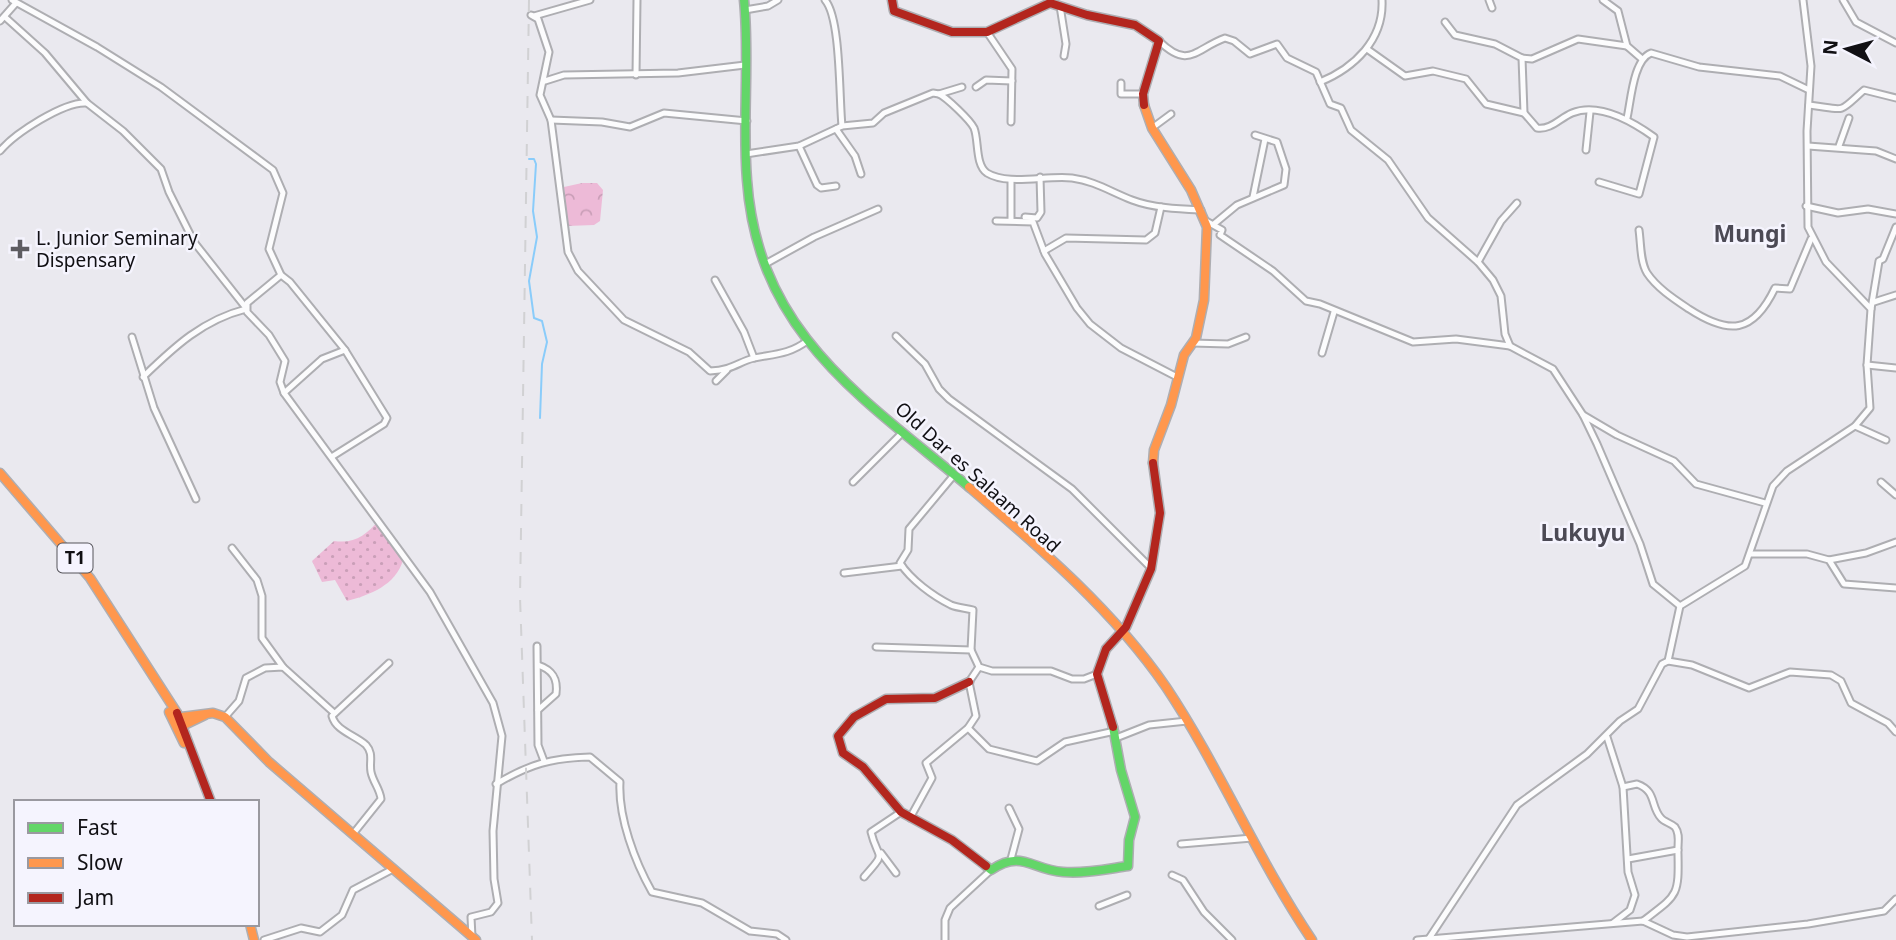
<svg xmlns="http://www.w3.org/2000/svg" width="1896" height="940" font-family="'Noto Sans',sans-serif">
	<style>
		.grass { fill: url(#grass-dots) }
		.park { fill: url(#park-crowns) }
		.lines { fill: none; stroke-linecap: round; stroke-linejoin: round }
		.stream { stroke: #8accfa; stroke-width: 2 }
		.street-casing { stroke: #aeaeb2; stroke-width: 9 }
		.fast-casing { stroke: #aeaeb2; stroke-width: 11 }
		.slow-casing { stroke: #aeaeb2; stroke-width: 11 }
		.jam-casing { stroke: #aeaeb2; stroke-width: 11 }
		.street { stroke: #fcfcfd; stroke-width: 5 }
		.fast { stroke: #63d668; stroke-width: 8 }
		.slow { stroke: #ff974d; stroke-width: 8 }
		.jam { stroke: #b3261e; stroke-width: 8 }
		.rail { stroke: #d1d1d3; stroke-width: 2; stroke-dasharray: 12 12; stroke-linecap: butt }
		.poi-dot { fill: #5d5c61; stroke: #f5f4fe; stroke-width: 2.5 }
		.labels { text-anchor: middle; stroke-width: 5; stroke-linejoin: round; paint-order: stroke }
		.shield { fill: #f5f4fe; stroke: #55545a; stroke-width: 2 }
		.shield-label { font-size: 18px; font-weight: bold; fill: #111014 }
		.poi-label { font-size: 19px; fill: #111014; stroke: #f5f4fe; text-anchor: start }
		.street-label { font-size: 19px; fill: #111014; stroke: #f5f4fe }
		.quarter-label { font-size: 23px; font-weight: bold; fill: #4c4a55; stroke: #f5f4fe }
	</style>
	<defs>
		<pattern id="grass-dots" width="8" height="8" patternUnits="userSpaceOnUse" patternTransform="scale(1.75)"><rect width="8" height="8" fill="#edbad7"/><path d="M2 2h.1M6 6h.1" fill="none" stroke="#ca9fb8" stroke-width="1.8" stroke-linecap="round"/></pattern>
		<pattern id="park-crowns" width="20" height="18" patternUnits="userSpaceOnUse" patternTransform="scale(1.75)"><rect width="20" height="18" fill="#edbad7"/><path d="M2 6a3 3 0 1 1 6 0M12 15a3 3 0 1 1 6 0" fill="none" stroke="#ca9fb8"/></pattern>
	</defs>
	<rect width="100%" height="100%" fill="#eae9ef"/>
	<path class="grass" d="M379,520L395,539L393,545L403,560C396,585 370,595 347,601L335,580L322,582L312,561L334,541C355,544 366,535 379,520Z"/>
	<polygon class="park" points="582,183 597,183 603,190 600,221 594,225 567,226 564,187"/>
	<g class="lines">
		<polyline class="stream" points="529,159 534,159 536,164 533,211 537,237 529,281 534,318 542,321 547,342 542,364 540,418"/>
		<g class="street-casing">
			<g id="street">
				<polyline points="12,0 97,47 161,87 273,170 283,193 269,249 281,275 247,303 247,312 269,335 285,361 280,382 284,393 430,592 493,703 502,736 493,831 494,879 498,903 491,912 471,917 472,937"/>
				<path d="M825,0C841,18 839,97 842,126"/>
				<polyline points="1489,0 1492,8"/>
				<polyline points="1603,0 1618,11 1627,46 1642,59"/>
				<polyline points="1843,0 1856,22 1896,43"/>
				<polyline points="1060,6 1066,44 1064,56"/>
				<polyline points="745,10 768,6 778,0"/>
				<path d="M531,15L538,19L549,52L540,95L551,120L568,252L578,271L624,320L689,352L710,371C733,370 738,362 754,358C775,354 790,354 807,341"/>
				<polyline points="534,16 590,0"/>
				<polyline points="5,17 45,53 87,103"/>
				<polyline points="0,21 16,3"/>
				<path d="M1445,22L1455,35L1495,44L1522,58L1524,113L1537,128C1551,130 1560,118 1572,113C1599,102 1633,122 1654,137L1639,194L1599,182"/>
				<polyline points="987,32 1012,69 1011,122"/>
				<path d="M1159,41C1189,70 1195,49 1225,38L1234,41L1250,54L1277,44L1287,58L1316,72L1330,104L1341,108L1351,130L1388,160L1428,218L1478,262L1493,280L1501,296L1505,334L1510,346"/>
				<polyline points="1367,49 1405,76 1433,71 1466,79 1486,104 1524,113"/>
				<polyline points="1522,58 1532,59 1578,39 1627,46"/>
				<polyline points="636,75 637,0"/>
				<polyline points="545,81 564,75 678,73 745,65"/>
				<path d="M1320,82C1354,68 1384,40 1382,0"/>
				<polyline points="1121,83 1121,94 1143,94"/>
				<polyline points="976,87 986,80 1012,81"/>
				<polyline points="939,94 962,87"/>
				<path d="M1809,105C1848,110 1837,114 1864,90L1896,98"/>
				<path d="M1627,118C1631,101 1633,60 1651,53L1699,67L1780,76L1809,90"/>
				<polyline points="551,120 602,122 630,127 664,113 747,121"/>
				<polyline points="1152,128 1171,114"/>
				<polyline points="836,129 855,156 861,174"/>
				<polyline points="799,146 817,185 821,188 836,186"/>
				<polyline points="1808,146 1876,151 1896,159"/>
				<polyline points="1839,146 1849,118"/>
				<polyline points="1586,150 1590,112"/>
				<path d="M0,151C14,134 64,101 87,103L123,131L161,169L169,192L194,242L246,308"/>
				<path d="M746,154L799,146L842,126L873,123L884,113L933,93L939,94C947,98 970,120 974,128C979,140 975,165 987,173C1008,186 1046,175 1072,178C1095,181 1111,192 1132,200C1153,208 1178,209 1201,210"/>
				<polyline points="1011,181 1011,220"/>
				<polyline points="1253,197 1265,139"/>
				<polyline points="1806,206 1838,213 1868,209 1896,214"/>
				<polyline points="1025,217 1037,218 1041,212 1040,177"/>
				<polyline points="996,221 1033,222 1045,254 1077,308 1090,324 1121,348 1177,377"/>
				<polyline points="1206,221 1222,230 1220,235 1273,271 1306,301 1320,304 1413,342 1456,339 1510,346 1553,369 1583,415 1597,444 1640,544 1653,584 1680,606"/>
				<polyline points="1214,224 1237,205 1284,185 1286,169 1277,142 1255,135"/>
				<path d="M1639,230C1641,244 1640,261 1647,273C1657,288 1674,299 1689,309C1729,335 1753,334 1775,288L1790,289L1811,239"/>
				<polyline points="1044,251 1066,238 1146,240 1155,233 1161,207"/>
				<polyline points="1478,262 1501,221 1517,203"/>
				<polyline points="767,263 814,237 878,209"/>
				<polyline points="281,275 290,282 345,350 387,418 384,424 333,456"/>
				<polyline points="715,280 744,332 754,358"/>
				<polyline points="1874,302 1896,295"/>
				<polyline points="1871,309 1879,261 1883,259 1896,227"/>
				<polyline points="896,336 925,364 939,389 949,399 1072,489 1150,567"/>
				<polyline points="132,337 154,408 196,499"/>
				<polyline points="1192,343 1228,344 1246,337"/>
				<polyline points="1322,353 1334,312"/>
				<polyline points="1867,365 1896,368"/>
				<path d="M143,377C175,346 203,320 246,309"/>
				<polyline points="716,381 727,370"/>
				<polyline points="284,393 322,359 345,350"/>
				<polyline points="1583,415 1617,435 1674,461 1696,484 1765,503"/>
				<polyline points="1855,426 1886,440"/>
				<path d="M954,475L909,529L908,550L900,563C911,580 933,596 951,605C958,608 966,608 973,610L971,650"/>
				<polyline points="853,482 903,432"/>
				<polyline points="1881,482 1896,495"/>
				<polyline points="232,548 257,580 262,596 262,638 283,667"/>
				<polyline points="1751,554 1807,554 1829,560 1844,584 1896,588"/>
				<polyline points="1829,560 1866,553 1896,542"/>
				<polyline points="844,573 902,566"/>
				<polyline points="537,646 538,745 544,761"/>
				<polyline points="876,647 971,650 979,667 992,671 1051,671 1072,679 1084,679 1097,674"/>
				<polyline points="1668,661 1692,665 1749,688 1790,672 1831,675 1841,681 1851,703 1888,723 1896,732"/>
				<path d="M538,665C553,670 558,679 556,694L538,710"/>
				<polyline points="225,717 239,701 246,678 265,668 283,667 333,712"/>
				<polyline points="968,728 989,749 1037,761 1065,742 1115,731"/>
				<polyline points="1607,737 1623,787 1628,872 1635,895 1630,910 1613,923"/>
				<polyline points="1116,738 1149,725 1187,721"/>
				<path d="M496,784C530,764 551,758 590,757L620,782C618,817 635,862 652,892L702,903L750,931L777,934L786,940"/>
				<path d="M1623,787L1637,784C1657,791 1650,806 1661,818C1664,822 1671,823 1675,827C1681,835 1677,845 1678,854C1679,897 1677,895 1643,921"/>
				<polyline points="1009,808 1019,829 1011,859"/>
				<polyline points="910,818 932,778 926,763 968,728 976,716 969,682 979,667"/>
				<path d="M353,834L381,799C380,789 373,782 371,772C369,762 374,754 366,745C355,735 336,731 332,716L389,663"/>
				<polyline points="1181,844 1252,838"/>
				<polyline points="881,853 896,873"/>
				<polyline points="1628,859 1678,850"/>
				<polyline points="1172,875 1183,880 1204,912 1232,940"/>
				<path d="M864,877C888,850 878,861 871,832L901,812"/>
				<polyline points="1099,906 1127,895"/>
				<polyline points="264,940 301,928 320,932 342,915 353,890 393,869"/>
				<polyline points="945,940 945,920 950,908 991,870"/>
				<polyline points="1417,940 1643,921 1673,935 1687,937 1808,924 1884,911 1896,899"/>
				<polyline points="1428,940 1517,805 1587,754 1620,721 1638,709 1662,664 1668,661 1680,606 1745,566 1773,486 1787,471 1855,426 1870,408 1867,365 1871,309 1826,262 1808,227 1807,131 1811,66 1803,0"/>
			</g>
		</g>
		<g class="fast-casing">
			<g id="fast">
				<path d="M744,0C750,60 742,120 747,180C758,334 862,397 969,487"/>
				<path d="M986,866L991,870C1022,849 1032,870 1063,872C1084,874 1107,869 1128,866L1129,840L1135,817L1121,770L1113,727"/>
			</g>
		</g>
		<g class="slow-casing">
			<g id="slow">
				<polyline points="1144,105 1152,128 1191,190 1207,227 1204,300 1196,338 1184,355 1171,405 1154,450 1153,463"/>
				<polyline points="0,473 90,578 177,713"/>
				<path d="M969,487C1039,547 1113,610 1166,687C1220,768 1257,859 1312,940"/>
				<polyline points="169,712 184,743"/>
				<polyline points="174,718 213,713 225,717 269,762 476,940"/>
				<polyline points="178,728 205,715"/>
				<polyline points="250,924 254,940"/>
			</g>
		</g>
		<g class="jam-casing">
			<g id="jam">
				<polyline points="892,0 894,11 952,32 987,32 1050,3 1087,15 1135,25 1159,41 1143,94 1144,105"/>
				<polyline points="969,682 935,698 886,699 854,717 838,736 843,753 863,767 901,812 952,840 986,866"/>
				<polyline points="177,713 211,802"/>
				<polyline points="1113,727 1097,674 1106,649 1126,627 1151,569 1160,513 1153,463"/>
			</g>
		</g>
		<use href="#street" class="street"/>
		<use href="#fast" class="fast"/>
		<use href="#slow" class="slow"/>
		<use href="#jam" class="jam"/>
		<polyline class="rail" points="529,0 520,597 532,940"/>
	</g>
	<path class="poi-dot" d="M16.5 238.5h7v7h7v7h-7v7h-7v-7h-7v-7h7z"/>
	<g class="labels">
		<rect class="shield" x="57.5" y="543.5" width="35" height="29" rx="5"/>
		<g class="shield-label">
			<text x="75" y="564">T1</text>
		</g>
		<g class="poi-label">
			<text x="36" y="245">L. Junior Seminary<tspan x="36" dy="22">Dispensary</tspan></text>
		</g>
		<g class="street-label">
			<text transform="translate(978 477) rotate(42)" y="7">Old Dar es Salaam Road</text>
		</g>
		<g class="quarter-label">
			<text x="1750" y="242">Mungi</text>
			<text x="1583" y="541">Lukuyu</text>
		</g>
	</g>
	<rect x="14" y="800" width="245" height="126" fill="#f5f4fe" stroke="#9a99a0" stroke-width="2"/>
	<rect x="28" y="823" width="35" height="10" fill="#63d668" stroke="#9a99a0" stroke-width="2"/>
	<text x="77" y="835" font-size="21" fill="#111014">Fast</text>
	<rect x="28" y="858" width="35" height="10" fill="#ff974d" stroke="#9a99a0" stroke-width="2"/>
	<text x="77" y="870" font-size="21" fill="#111014">Slow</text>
	<rect x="28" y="893" width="35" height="10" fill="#b3261e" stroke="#9a99a0" stroke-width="2"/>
	<text x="77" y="905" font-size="21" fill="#111014">Jam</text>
	<g transform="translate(1847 49) rotate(276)" stroke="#f5f4fe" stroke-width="5" paint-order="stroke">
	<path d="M0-5L12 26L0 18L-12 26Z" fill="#111014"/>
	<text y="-10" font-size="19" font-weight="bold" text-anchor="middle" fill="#111014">N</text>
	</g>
</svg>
